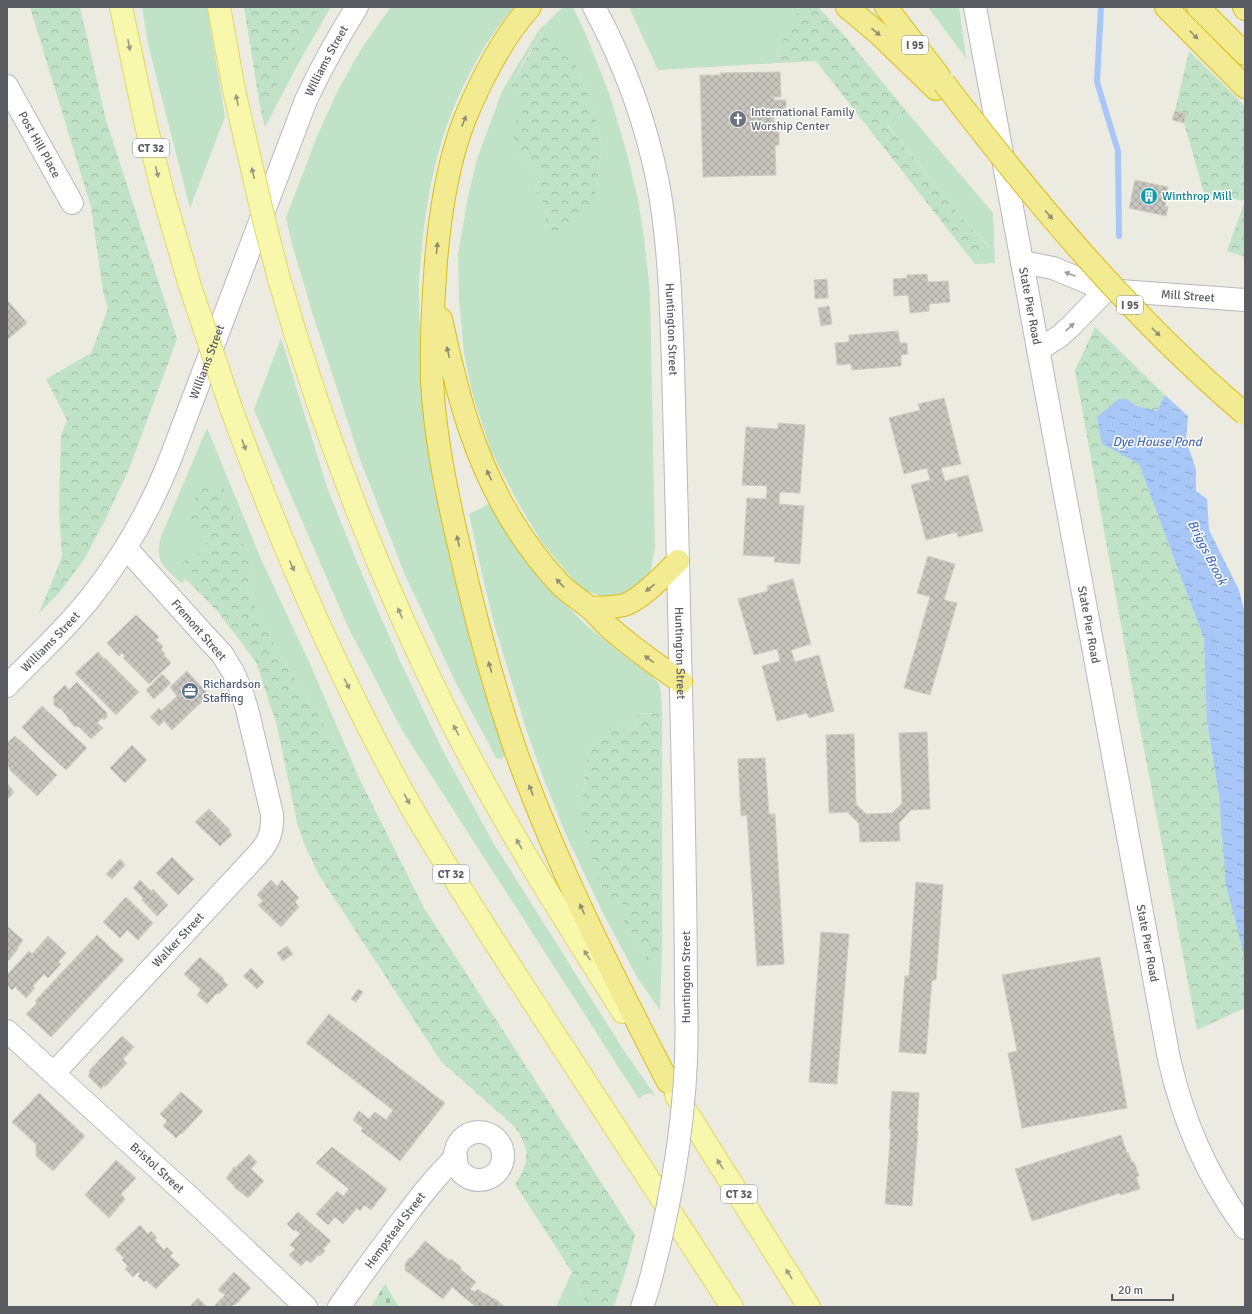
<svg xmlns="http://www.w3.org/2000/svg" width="1252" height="1314" font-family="Signika,sans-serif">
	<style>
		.green { fill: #c0e2c6; fill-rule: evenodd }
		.forest { fill: url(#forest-crowns) }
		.cemetery { fill: url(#cemetery-stones) }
		.water { fill: url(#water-ripples) }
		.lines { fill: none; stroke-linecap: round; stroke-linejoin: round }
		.stream { stroke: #a6c7f7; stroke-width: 6 }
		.building { fill: url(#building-cross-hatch); stroke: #d0cec1 }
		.street-casing { stroke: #b7b8bd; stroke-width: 24 }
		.secondary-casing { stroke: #b7b9bf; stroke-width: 24 }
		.primary-casing { stroke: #e5d662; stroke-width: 24 }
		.highway-casing { stroke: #dabd13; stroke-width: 24 }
		.street { stroke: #fff; stroke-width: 22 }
		.secondary { stroke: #fff; stroke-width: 22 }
		.primary { stroke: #f7f8ab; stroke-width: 22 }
		.highway { stroke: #f3eb91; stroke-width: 22 }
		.secondary-bridge-casing { stroke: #b7b9bf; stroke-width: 24; stroke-linecap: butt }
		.primary-bridge-casing { stroke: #e5d662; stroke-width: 24; stroke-linecap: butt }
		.highway-bridge-casing { stroke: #dabd13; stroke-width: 24; stroke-linecap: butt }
		.secondary-bridge { stroke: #fff; stroke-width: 22 }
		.primary-bridge { stroke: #f7f8ab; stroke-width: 22 }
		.highway-bridge { stroke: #f3eb91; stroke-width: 22 }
		.oneway { fill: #908e72 }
		.oneway2 { fill: #999a7f }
		.oneway3 { fill: #9c9da0 }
		.labels { text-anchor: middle; stroke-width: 3; stroke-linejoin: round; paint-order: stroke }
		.shield { fill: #fff; stroke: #8c8d90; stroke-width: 1 }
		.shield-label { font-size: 11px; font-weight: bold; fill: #5a5c61 }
		.street-label { font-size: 12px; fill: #5a5c61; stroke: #fff }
		.worship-label { font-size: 12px; fill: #5b616d; stroke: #fff; text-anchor: start }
		.culture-label { font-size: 12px; fill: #0d838f; stroke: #fff; text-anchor: start }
		.service-label { font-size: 12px; fill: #4e5e75; stroke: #fff; text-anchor: start }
		.water-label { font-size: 13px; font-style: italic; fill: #4c6fb8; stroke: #fff }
	</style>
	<defs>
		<pattern id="forest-crowns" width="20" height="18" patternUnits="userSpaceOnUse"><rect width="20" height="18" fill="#c0e2c6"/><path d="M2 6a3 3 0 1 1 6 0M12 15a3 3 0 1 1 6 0" fill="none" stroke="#9fbaa4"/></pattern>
		<pattern id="cemetery-stones" width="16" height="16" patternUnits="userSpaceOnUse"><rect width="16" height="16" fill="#c0e2c6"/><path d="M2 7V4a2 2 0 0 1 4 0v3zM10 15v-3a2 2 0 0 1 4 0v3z" fill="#9fbaa4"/></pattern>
		<pattern id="water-ripples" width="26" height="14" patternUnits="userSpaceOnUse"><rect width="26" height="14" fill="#a6c7f7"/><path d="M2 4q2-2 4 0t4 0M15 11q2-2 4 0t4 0" fill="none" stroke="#8aa5cb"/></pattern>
		<pattern id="building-cross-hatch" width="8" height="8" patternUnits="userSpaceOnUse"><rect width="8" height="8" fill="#c7c5be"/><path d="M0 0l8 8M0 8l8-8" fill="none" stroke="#a5a39e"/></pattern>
	</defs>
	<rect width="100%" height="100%" fill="#ecebe2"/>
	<g class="green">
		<polygon points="142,7 207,7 225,117 190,208 148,44"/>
		<polygon points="319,7 331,7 298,64 265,127 262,116 283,71 302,34"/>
		<path d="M391,7H514C478,48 449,109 436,162C429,189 425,218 422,246C421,259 419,272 419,285C418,348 427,411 437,474C451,567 472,660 504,749L506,754L501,759H497L456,683L405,575L361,462L313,315L292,244L286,218L318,134L338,90L363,46Z"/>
		<path d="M563,7H573L586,35L609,93L626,150L638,200L644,237L650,293L655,548L650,574L638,588L620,596H601L584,590L571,577L543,544L520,506L491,451L472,392L464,353L459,299L458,254L468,197L477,159L503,89L539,30ZM542,34L575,63L594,110L602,143L597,189L545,231L547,209L535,190L540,175L514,151V124L524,114L511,84L527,56Z"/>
		<path d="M629,7H798C797,28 794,30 779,45L778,63L658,70Z"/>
		<polygon points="928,7 959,7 966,58"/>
		<polygon points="906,111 993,213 995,265 994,263 975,264 989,246 961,217 887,124"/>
		<polygon points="281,338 328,490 362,574 401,663 442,749 494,844 621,1046 656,1097 650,1093 643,1095 639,1099 402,730 348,627 254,410"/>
		<path d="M207,428L261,559L310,664L360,780L279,654L247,590L252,570L210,547L183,563L186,579L181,583C163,566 153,560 162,534Z"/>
		<polygon points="491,503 551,590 586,625 627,658 651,675 659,684 661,692 662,713 638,714 634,730 617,725 594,741 588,750 581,815 624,903 624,925 649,963 662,953 660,1010 638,979 602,911 567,837 543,777 526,729 495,627 482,574 469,514"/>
		<polygon points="572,1272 587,1307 556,1307"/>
	</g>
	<g class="forest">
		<polygon points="30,7 80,7 106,120 177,339 129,469 107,516 85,558 60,592 39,613 62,557 59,512 61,435 67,420 46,379 91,353 108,309 103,291 91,207"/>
		<polygon points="244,7 320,7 291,55 262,116 259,100"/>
		<path d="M798,7H817L819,8L843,34L906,111L887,125L961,217L989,247L975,264L816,61L778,63L779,44C794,30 796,28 798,7Z"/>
		<polygon points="542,34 566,47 575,63 594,110 602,143 597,189 589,214 563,229 545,232 547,209 535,190 540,175 514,151 514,123 523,114 511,84"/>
		<polygon points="1189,51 1245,106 1245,257 1227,251 1245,201 1204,193 1184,123 1186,113 1175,111"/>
		<polygon points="1095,327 1165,395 1157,411 1137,406 1126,399 1119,399 1114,404 1102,444 1139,464 1204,639 1207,722 1245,962 1245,1008 1197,1030 1133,691 1075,370"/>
		<path d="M222,483L252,570L247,590L279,654L360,780L424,908L635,1235L629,1260L614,1307H587L572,1272L515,1184C530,1162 530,1149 515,1127L441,1061L319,875L304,843L297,822L277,726L256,662L219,613L186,579L182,563L210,547L190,524L196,491Z"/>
		<polygon points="662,713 662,953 649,963 624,925 624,904 610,904 597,876 581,815 588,750 594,741 607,730 617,725 634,730 638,714"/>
	</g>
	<polygon class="cemetery" points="385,1284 399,1307 371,1307"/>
	<polygon class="water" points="1165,395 1188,416 1186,440 1196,469 1196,491 1207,499 1209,530 1239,590 1245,614 1245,962 1241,942 1226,885 1219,796 1207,722 1204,639 1139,464 1102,444 1097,417 1119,399 1126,399 1137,406 1157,411"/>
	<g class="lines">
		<polyline class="stream" points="1101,7 1097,82 1118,151 1119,236"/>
	</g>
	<g class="building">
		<polygon points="780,72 781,97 774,97 774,100 786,100 786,112 774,113 774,125 779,125 779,145 775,145 776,175 703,177 700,75 720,75 720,73"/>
		<polygon points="1175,111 1186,113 1184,123 1172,120"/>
		<polygon points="1135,180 1168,187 1165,206 1168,207 1166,216 1129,208"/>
		<polygon points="927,274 928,282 948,281 950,302 929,304 929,311 910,313 908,295 894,296 893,279 907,278 907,275"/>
		<polygon points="827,279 828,298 815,299 814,280"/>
		<polygon points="8,301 27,323 7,340 7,302"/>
		<polygon points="829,306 832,324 821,326 818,308"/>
		<polygon points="898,331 900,343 907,343 908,354 901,355 901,366 852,370 851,364 837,365 835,343 849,342 849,335"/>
		<polygon points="944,398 961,464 941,468 945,481 968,475 983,531 958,537 957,532 926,540 911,485 930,480 927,468 904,474 889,418 920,410 918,404"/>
		<polygon points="778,423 805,425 800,493 780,492 779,504 804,506 800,564 774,562 775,557 743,555 747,498 766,499 767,486 742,485 746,427 778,429"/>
		<polygon points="928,556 955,564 944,600 957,603 930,695 904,688 930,597 917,593"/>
		<polygon points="793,579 811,644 791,650 795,662 819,655 834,711 809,718 807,713 777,721 762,666 780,661 777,649 754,655 738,599 768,591 767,586"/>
		<polygon points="136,615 159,637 156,640 163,646 161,649 165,654 164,655 171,663 149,684 123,658 125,656 122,653 119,656 107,643"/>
		<polygon points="98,652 104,659 105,658 139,692 116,715 75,673"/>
		<polygon points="187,671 209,695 172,730 164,721 159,726 150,717 159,708 161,711 177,696 170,687"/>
		<polygon points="162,674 171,683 154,699 146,690"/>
		<polygon points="77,682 107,713 106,714 108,716 104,720 102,718 97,723 103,728 91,739 79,727 74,726 69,720 67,716 60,708 59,709 54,705 54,698 53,697 65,685 69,690"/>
		<polygon points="42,706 87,748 66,770 39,745 22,727"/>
		<polygon points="927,732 930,809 911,810 899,823 900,841 860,842 859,824 847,812 829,813 826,735 854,734 856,804 866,814 892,813 902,803 899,733"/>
		<polygon points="15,736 19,740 20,740 57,775 37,796 9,769 10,768 7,765 7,743"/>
		<polygon points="132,745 147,760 125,783 110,768"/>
		<polygon points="765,758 769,814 775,814 784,964 757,966 747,815 741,816 738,759"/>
		<polygon points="7,783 14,792 7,800"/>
		<polygon points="209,809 230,830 229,831 232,835 220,846 195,822"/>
		<polygon points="172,857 194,879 178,895 156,873"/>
		<polygon points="120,859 125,865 112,879 106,874"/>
		<polygon points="140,880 151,891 153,889 168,905 157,916 142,900 143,898 133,888"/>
		<polygon points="271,880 277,886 282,880 299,898 295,902 299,907 281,927 258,905 263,901 257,895"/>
		<polygon points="916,882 943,885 936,980 932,980 926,1054 899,1052 905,976 909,975"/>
		<polygon points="126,897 153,923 138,940 127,930 120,938 103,922"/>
		<polygon points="7,926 23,940 17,949 18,949 7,962"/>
		<polygon points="821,932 849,934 837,1084 809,1082"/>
		<polygon points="97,935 124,960 51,1037 26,1014 37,1003 35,1001"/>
		<polygon points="48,936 66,953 58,962 61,964 48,978 44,974 33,986 35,988 26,998 15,987 12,990 7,985 7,975 29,951 32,954"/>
		<polygon points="287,946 293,954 283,961 277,953"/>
		<polygon points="200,957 224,979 223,980 228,985 219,994 217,993 207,1004 197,995 201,990 184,974"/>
		<polygon points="1100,957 1127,1108 1022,1128 1008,1053 1017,1051 1002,975"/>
		<polygon points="251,968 264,982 257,989 243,976"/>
		<polygon points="358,989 363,992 356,1002 351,999"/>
		<polygon points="329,1014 445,1103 400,1161 361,1131 363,1128 353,1120 359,1111 369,1119 375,1112 386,1120 393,1110 306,1043"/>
		<polygon points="122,1036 134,1047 123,1059 127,1063 105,1087 104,1085 101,1089 88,1076 90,1073 89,1071"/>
		<polygon points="892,1091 919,1093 917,1131 918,1131 912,1206 885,1204 891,1129 889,1129"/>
		<polygon points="181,1092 203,1111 182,1134 181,1133 176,1138 163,1126 167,1121 160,1114"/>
		<polygon points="39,1093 85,1136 53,1171 36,1156 36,1144 12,1122"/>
		<polygon points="1121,1135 1127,1153 1128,1152 1132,1162 1134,1162 1139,1176 1136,1177 1140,1189 1121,1195 1120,1193 1032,1221 1015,1169"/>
		<polygon points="332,1147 387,1189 371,1210 364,1205 360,1211 357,1208 343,1224 335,1217 328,1225 316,1214 337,1191 343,1196 349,1189 316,1163"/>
		<polygon points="249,1154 257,1162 251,1169 264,1181 248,1198 234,1187 235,1187 226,1178 232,1171 232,1170 234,1167 235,1168"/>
		<polygon points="116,1160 136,1178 121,1194 125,1199 109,1218 85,1195"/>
		<polygon points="298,1212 331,1241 323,1249 325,1251 320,1256 318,1255 311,1263 307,1260 301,1266 289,1255 295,1249 290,1245 300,1234 296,1230 294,1231 287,1224"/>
		<polygon points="140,1225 148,1234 151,1231 157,1238 155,1240 164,1250 167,1247 173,1253 170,1256 180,1265 156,1289 146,1280 144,1282 138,1276 140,1274 138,1272 133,1277 125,1269 128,1266 122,1260 124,1258 115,1249"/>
		<polygon points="425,1241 450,1261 451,1259 461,1267 460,1269 476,1282 470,1289 475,1292 478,1289 484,1294 485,1293 493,1299 494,1298 505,1307 476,1307 452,1287 443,1299 405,1270 405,1264 409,1258 411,1258"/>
		<polygon points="234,1272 251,1288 235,1305 234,1304 231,1307 213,1307 225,1295 218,1290"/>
		<polygon points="198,1298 207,1307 189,1307"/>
	</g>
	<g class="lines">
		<g class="street-casing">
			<g id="street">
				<path id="s1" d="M975,7L1169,1059C1184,1123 1206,1174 1245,1228"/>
				<path id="s2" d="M7,86L72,203"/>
				<path id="s3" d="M1022,262L1053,268L1106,290L1245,300"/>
				<polyline points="1038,350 1060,336 1072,325 1106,290"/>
				<path id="s4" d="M7,1031L197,1204L306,1307"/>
				<path id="s5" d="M54,1073L260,852C270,840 273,829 272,814L247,709L241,690L233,672L222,654L208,639L126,548"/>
				<circle cx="479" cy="1156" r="24"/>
				<path id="s6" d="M339,1307C360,1277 382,1247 404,1218C420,1197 436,1176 456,1157"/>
			</g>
		</g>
		<g class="secondary-casing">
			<g id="secondary">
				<path id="s7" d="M594,7C623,61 646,122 658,183C669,242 671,303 673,364C675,430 676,496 678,561C681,708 686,855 686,1002"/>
				<path id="s8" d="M7,686C35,657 66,629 91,597C125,554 151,508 171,457L306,100C321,68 338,37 357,7"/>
				<polyline points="642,1307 648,1289"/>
			</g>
		</g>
		<g class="primary-casing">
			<g id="primary">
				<polyline points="121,7 146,125 164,197 190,286"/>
				<polyline points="219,7 234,90 245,138"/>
				<path d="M279,279C323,432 380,581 452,723C503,823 563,917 623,1012"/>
				<path d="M231,408C281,545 339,678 410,805C454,881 503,955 551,1029C611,1121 672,1214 732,1307"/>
				<polyline points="676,1095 809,1307"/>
			</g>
		</g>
		<g class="highway-casing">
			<g id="highway">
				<path d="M530,7C511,28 496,53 483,79C476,93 470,106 464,121C447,165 440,214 436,261C433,301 431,341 432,381C435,438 447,495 460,550C475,617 493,684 515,749C556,864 612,974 668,1082"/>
				<polyline points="847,7 879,34 936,89"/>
				<polyline points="886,7 939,76"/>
				<polyline points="1166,7 1245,87"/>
				<polyline points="1198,7 1245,54"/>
				<polyline points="1244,7 1245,9"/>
				<path d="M441,319C449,355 457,392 469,427C488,484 518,539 559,583C568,593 579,599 590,608C596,613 602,621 609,627C631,647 656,664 681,682"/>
				<path d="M590,608C601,607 613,608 624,605C641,600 666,573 678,561"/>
			</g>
		</g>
		<use href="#street" class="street"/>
		<use href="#secondary" class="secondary"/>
		<use href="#primary" class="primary"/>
		<use href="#highway" class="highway"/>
		<g class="secondary-bridge-casing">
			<path id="secondary-bridge" d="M648,1289C673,1198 690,1098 686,1002"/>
		</g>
		<g class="primary-bridge-casing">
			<g id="primary-bridge">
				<polyline points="245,138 263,216 279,279"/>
				<polyline points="190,286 231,408"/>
			</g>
		</g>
		<g class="highway-bridge-casing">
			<path id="highway-bridge" d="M944,83C1035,202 1131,317 1245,414"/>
		</g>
		<use href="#secondary-bridge" class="secondary-bridge"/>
		<use href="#primary-bridge" class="primary-bridge"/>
		<use href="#highway-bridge" class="highway-bridge"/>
	</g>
	<defs><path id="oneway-solid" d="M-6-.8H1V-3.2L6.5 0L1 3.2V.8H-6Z"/></defs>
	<g class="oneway">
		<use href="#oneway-solid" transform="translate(876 32) rotate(41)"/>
		<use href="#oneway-solid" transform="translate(1194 35) rotate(45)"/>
		<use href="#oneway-solid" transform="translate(464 121) rotate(-69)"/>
		<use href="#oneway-solid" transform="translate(1049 215) rotate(50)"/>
		<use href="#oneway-solid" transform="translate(437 248) rotate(-84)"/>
		<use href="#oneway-solid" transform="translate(1156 332) rotate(45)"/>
		<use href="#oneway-solid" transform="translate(448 352) rotate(-103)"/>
		<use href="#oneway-solid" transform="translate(489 475) rotate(-115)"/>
		<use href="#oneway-solid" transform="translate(458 541) rotate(-103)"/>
		<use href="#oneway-solid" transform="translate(560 583) rotate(-133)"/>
		<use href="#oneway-solid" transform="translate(650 588) rotate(141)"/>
		<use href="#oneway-solid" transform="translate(649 659) rotate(-144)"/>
		<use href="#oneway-solid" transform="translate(490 667) rotate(-106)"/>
		<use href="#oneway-solid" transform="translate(531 790) rotate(-111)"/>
		<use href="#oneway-solid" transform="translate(582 909) rotate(-115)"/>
	</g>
	<g class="oneway2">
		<use href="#oneway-solid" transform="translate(129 45) rotate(79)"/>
		<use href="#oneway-solid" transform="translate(237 100) rotate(-102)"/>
		<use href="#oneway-solid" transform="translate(157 172) rotate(76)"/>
		<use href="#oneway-solid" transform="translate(253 173) rotate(-103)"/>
		<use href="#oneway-solid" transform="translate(244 445) rotate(70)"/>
		<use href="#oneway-solid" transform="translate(292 566) rotate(66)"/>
		<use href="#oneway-solid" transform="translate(400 613) rotate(-114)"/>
		<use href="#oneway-solid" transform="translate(347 684) rotate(64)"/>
		<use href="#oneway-solid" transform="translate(456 730) rotate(-118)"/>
		<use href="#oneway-solid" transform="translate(407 799) rotate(61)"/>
		<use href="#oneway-solid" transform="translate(519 844) rotate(-120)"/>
		<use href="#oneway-solid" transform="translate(587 955) rotate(-122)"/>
		<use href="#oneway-solid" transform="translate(720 1164) rotate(-122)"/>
		<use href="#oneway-solid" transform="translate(789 1274) rotate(-122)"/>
	</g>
	<g class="oneway3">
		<use href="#oneway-solid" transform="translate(1070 274) rotate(-159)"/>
		<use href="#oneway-solid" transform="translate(1070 327) rotate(-43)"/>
	</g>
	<defs>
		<g id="church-disc" transform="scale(0.9)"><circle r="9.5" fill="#6b7280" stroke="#fff"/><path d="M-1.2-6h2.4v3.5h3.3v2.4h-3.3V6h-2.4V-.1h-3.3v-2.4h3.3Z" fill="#fff"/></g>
		<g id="building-disc" transform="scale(0.9)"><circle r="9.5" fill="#0f9aa8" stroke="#fff"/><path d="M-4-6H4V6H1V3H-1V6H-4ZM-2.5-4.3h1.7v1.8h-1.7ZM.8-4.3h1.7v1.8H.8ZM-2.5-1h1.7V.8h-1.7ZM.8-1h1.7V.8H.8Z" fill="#fff"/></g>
		<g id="office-disc" transform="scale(0.9)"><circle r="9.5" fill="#5c6f8a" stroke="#fff"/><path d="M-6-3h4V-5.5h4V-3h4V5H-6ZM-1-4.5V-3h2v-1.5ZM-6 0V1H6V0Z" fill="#fff"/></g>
	</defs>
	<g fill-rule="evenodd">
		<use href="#church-disc" x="738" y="119"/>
		<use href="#building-disc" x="1149" y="196"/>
		<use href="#office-disc" x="190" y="691"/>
	</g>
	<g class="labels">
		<g class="shield">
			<rect x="902" y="36" width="26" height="18" rx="3"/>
			<rect x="133" y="139" width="36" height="18" rx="3"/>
			<rect x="1117" y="296" width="26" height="18" rx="3"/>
			<rect x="433" y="865" width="36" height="18" rx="3"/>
			<rect x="721" y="1185" width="36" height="18" rx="3"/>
		</g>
		<g class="shield-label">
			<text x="915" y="49">I 95</text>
			<text x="151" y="152">CT 32</text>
			<text x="1130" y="309">I 95</text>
			<text x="451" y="878">CT 32</text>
			<text x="739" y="1198">CT 32</text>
		</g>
		<g class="street-label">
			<text dy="4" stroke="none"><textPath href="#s8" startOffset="710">Williams Street</textPath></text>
			<text dy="4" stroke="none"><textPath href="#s2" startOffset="67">Post Hill Place</textPath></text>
			<text dy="4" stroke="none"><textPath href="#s3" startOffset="171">Mill Street</textPath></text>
			<text dy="4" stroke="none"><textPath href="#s1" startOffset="304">State Pier Road</textPath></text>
			<text dy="4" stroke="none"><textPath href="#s7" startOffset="335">Huntington Street</textPath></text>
			<text dy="4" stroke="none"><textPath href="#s8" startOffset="386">Williams Street</textPath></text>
			<text dy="4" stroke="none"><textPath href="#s1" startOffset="628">State Pier Road</textPath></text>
			<text transform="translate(199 630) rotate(49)" y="4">Fremont Street</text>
			<text dy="4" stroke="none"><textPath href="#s8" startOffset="62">Williams Street</textPath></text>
			<text dy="4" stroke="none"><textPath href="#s7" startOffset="659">Huntington Street</textPath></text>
			<text dy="4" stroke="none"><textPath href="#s5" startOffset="182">Walker Street</textPath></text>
			<text dy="4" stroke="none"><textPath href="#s1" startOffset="952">State Pier Road</textPath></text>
			<text transform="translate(686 977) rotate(-90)" y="4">Huntington Street</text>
			<text dy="4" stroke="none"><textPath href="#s4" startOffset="203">Bristol Street</textPath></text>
			<text dy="4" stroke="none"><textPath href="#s6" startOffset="95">Hempstead Street</textPath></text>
		</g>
		<g class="worship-label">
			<text x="751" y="116">International Family<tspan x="751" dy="14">Worship Center</tspan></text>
		</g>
		<g class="culture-label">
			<text x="1162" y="200">Winthrop Mill</text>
		</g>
		<g class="service-label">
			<text x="203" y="688">Richardson<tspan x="203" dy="14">Staffing</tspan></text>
		</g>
		<g class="water-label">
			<text x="1157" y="446">Dye House Pond</text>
			<text transform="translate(1208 552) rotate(63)" y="5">Briggs Brook</text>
		</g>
	</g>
	<rect width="1252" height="1314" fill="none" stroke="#5a5c61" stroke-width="16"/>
	<path d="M1112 1294v6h61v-6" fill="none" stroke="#5a5c61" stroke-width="2"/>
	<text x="1118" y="1294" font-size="12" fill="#5a5c61" stroke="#ffffff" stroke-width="3" paint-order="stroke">20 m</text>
</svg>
